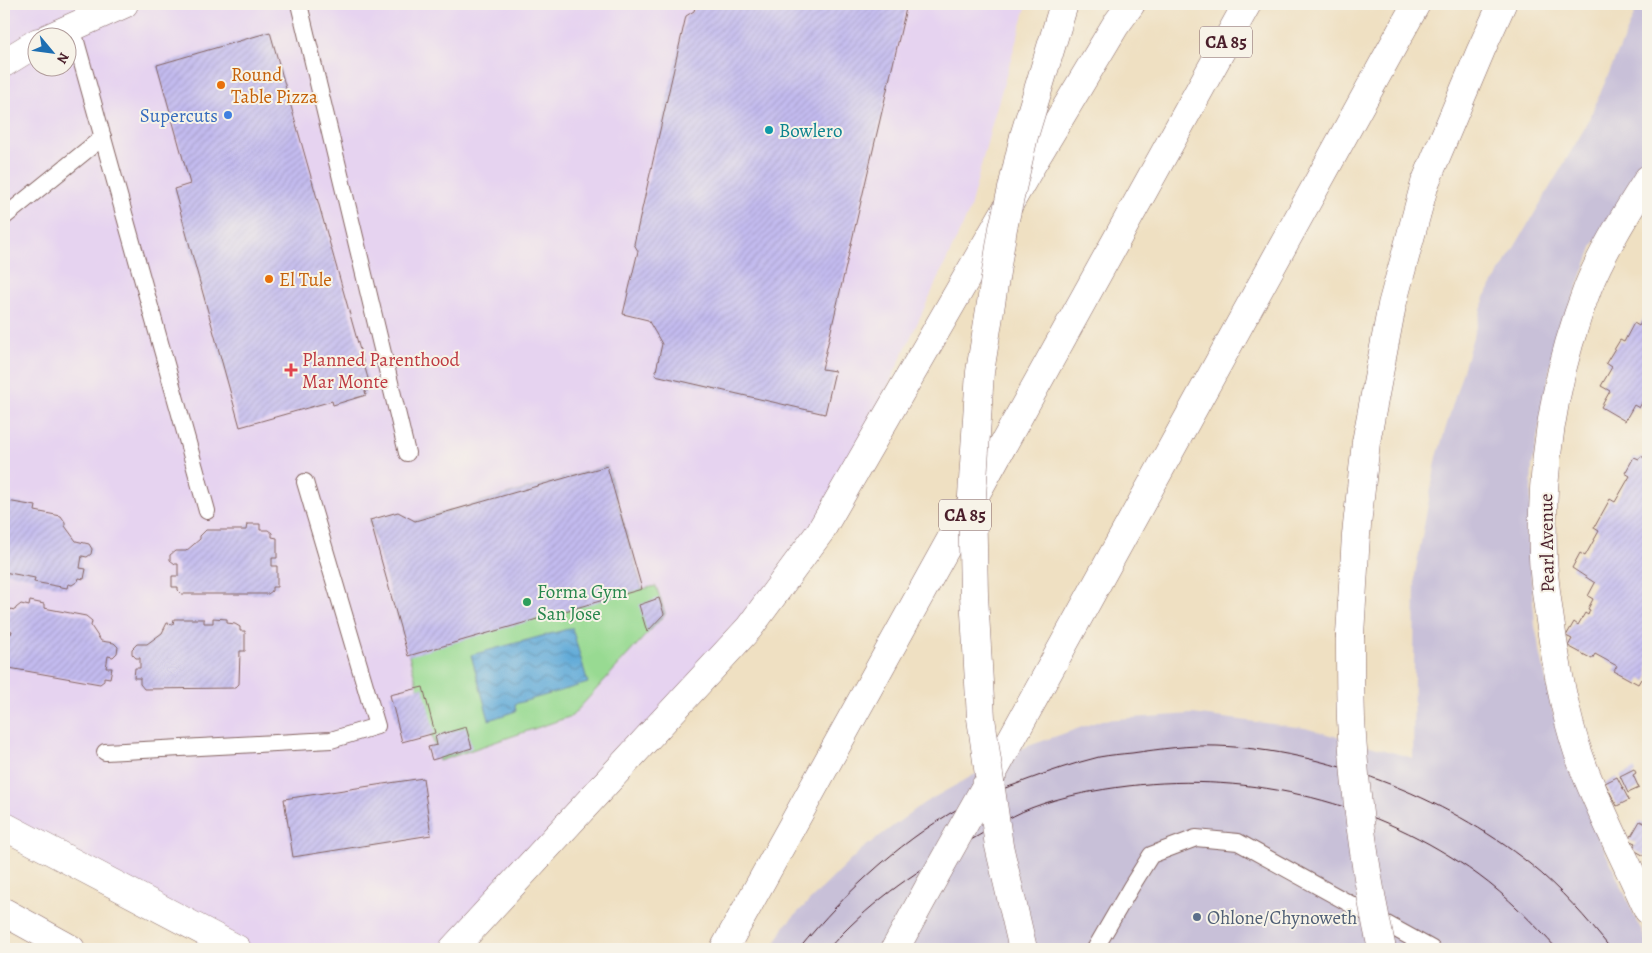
<svg xmlns="http://www.w3.org/2000/svg" width="1652" height="953" font-family="Alegreya,serif">
	<style>
		.built { fill: #e6d3f0; fill-rule: evenodd }
		.railway { fill: #c8c0d8 }
		.park { fill: #98da92; stroke: #717c5e }
		.water { fill: url(#water-waves); stroke: #556482 }
		.building { fill: url(#building-hatch) }
		.lines { fill: none; stroke-linecap: round; stroke-linejoin: round }
		.lane-casing { stroke: #846360; stroke-width: 18 }
		.street-casing { stroke: #846360; stroke-width: 29 }
		.secondary-casing { stroke: #846360; stroke-width: 29 }
		.highway-casing { stroke: #846360; stroke-width: 29 }
		.lane { stroke: #fff; stroke-width: 16 }
		.street { stroke: #fff; stroke-width: 28 }
		.secondary { stroke: #fff; stroke-width: 28 }
		.highway { stroke: #fff; stroke-width: 28 }
		.tram { stroke: #4a1f2b; stroke-width: 1 }
		.highway-bridge-casing { stroke: #846360; stroke-width: 29; stroke-linecap: butt }
		.highway-bridge { stroke: #fff; stroke-width: 28 }
		.food-dot { fill: #e8710a; stroke: #f7f3e8; stroke-width: 2 }
		.shop-dot { fill: #3f7fe0; stroke: #f7f3e8; stroke-width: 2 }
		.culture-dot { fill: #0f9aa8; stroke: #f7f3e8; stroke-width: 2 }
		.health-dot { fill: #e0444e; stroke: #f7f3e8; stroke-width: 2 }
		.leisure-dot { fill: #2e9e5b; stroke: #f7f3e8; stroke-width: 2 }
		.service-dot { fill: #5c6f8a; stroke: #f7f3e8; stroke-width: 2 }
		.labels { text-anchor: middle; stroke-width: 4; stroke-linejoin: round; paint-order: stroke }
		.shield { fill: #f7f3e8; stroke: #7e5f64; stroke-width: 1 }
		.shield-label { font-size: 18px; font-weight: bold; fill: #4a1f2b }
		.food-label { font-size: 19px; fill: #c56008; stroke: #f7f3e8; text-anchor: start }
		.shop-label { font-size: 19px; fill: #366cbe; stroke: #f7f3e8; text-anchor: end }
		.culture-label { font-size: 19px; fill: #0d838f; stroke: #f7f3e8; text-anchor: start }
		.health-label { font-size: 19px; fill: #be3a42; stroke: #f7f3e8; text-anchor: start }
		.street-label { font-size: 19px; fill: #4a1f2b; stroke: #f7f3e8 }
		.leisure-label { font-size: 19px; fill: #27864d; stroke: #f7f3e8; text-anchor: start }
		.service-label { font-size: 19px; fill: #4e5e75; stroke: #f7f3e8; text-anchor: start }
	</style>
	<defs>
		<pattern id="water-waves" width="16" height="10" patternUnits="userSpaceOnUse" patternTransform="scale(1.25)"><rect width="16" height="10" fill="#60aad8"/><path d="M0 5q4-4 8 0t8 0" fill="none" stroke="#518aaf"/></pattern>
		<pattern id="building-hatch" width="6" height="6" patternUnits="userSpaceOnUse" patternTransform="scale(1.25)"><rect width="6" height="6" fill="#c3bbef"/><path d="M-1 1l2-2M0 6l6-6M5 7l2-2" fill="none" stroke="#a9a0cd"/></pattern>
	</defs>
	<rect width="100%" height="100%" fill="#f7f3e8"/>
	<filter id="ink" filterUnits="userSpaceOnUse"><feTurbulence type="fractalNoise" baseFrequency=".02" numOctaves="2"/><feDisplacementMap in="SourceGraphic" scale="10" xChannelSelector="R" yChannelSelector="G"/><feConvolveMatrix kernelMatrix="1 2 1 2 8 2 1 2 1" color-interpolation-filters="sRGB"/></filter>
	<filter id="wash" filterUnits="userSpaceOnUse"><feTurbulence type="fractalNoise" baseFrequency=".0096" numOctaves="4" result="noise"/><feDisplacementMap in="SourceGraphic" scale="20" xChannelSelector="R" yChannelSelector="G"/><feGaussianBlur stdDeviation="1.12" result="paint"/><feColorMatrix in="noise" values="0 0 0 0 0 0 0 0 0 0 0 0 0 0 0 0 0 1.4 0 .05"/><feComposite in="paint" operator="in"/></filter>
	<g filter="url(#wash)">
		<rect width="100%" height="100%" fill="#efe0c2"/>
		<path class="built" d="M4,4H1027L993,120L969,212L820,532L453,949H237L4,826ZM38,38H68V68H38Z"/>
		<polygon class="railway" points="1639,4 1648,4 1648,159 1593,245 1553,353 1532,466 1529,552 1535,626 1552,709 1600,840 1648,945 1648,949 772,949 786,924 861,850 924,803 1020,749 1102,720 1192,714 1305,728 1413,758 1415,574 1437,457 1485,297 1586,126"/>
		<polygon class="park" points="607,466 642,589 656,586 665,614 572,716 439,761 370,520 415,521"/>
		<polygon class="water" points="572,628 588,683 515,704 516,711 489,720 471,655"/>
		<g id="blocks">
			<g class="building">
				<polygon points="696,4 907,4 822,369 835,371 825,414 655,375 662,344 648,320 623,314 638,251 634,244 686,16 694,11"/>
				<polygon points="270,32 371,389 365,391 366,395 333,405 332,401 240,427 174,189 190,184 157,65"/>
				<polygon points="1648,303 1648,392 1639,408 1634,405 1625,421 1601,407 1610,391 1601,386 1612,367 1606,363 1620,340 1624,342 1634,323 1639,326 1646,314 1643,312"/>
				<polygon points="1641,456 1648,460 1648,678 1646,682 1641,679 1638,684 1614,671 1617,666 1595,654 1592,659 1568,646 1572,639 1566,636 1574,622 1578,625 1585,613 1588,615 1590,610 1588,609 1593,599 1588,596 1595,583 1572,568 1580,553 1585,556 1599,531 1594,528 1610,499 1615,502 1630,476 1625,473 1634,457 1639,459"/>
				<polygon points="607,466 642,589 408,656 370,520 398,512 415,521"/>
				<polygon points="7,501 36,506 35,511 61,516 65,522 65,526 76,541 89,544 92,549 91,554 87,557 82,556 80,568 86,569 84,579 79,578 78,581 72,585 68,584 67,588 34,582 35,578 4,572 4,506 6,506"/>
				<polygon points="247,524 260,524 260,530 268,530 272,533 272,537 277,538 277,558 272,558 272,566 277,566 277,587 272,587 272,591 268,594 182,594 178,590 178,587 172,587 172,576 178,576 178,564 175,564 170,560 170,555 175,551 186,551 200,539 200,536 206,530 246,530"/>
				<polygon points="659,598 664,614 647,632 639,605"/>
				<polygon points="30,601 44,604 44,608 86,616 92,621 91,626 101,641 114,643 118,647 117,653 113,657 108,656 106,668 112,668 110,678 104,677 104,681 100,684 9,668 6,664 6,660 4,659 4,650 7,633 11,634 12,631 7,630 10,609 15,610 16,608 21,604 29,606"/>
				<polygon points="213,618 227,619 227,623 235,624 240,627 240,631 245,631 245,651 240,651 239,684 235,688 144,689 140,684 140,678 134,678 135,668 140,668 140,658 136,658 132,654 132,649 137,644 147,644 162,633 167,623 173,624 174,619 204,619 204,623 213,623"/>
				<polygon points="423,687 435,733 402,742 390,695"/>
				<polygon points="466,727 472,748 432,760 428,747 437,745 435,736"/>
				<polygon points="1634,769 1636,773 1633,775 1639,788 1628,793 1620,776"/>
				<polygon points="1617,777 1629,800 1617,806 1605,783"/>
				<polygon points="423,778 431,835 293,857 284,799"/>
				<polygon points="1648,820 1648,858 1632,849 1636,843 1629,840 1640,821 1646,824"/>
			</g>
		</g>
	</g>
	<g filter="url(#ink)">
		<use href="#blocks" fill-opacity="0" stroke="#846360" stroke-width="1"/>
		<g class="lines">
			<g class="lane-casing">
				<g id="lane">
					<polyline points="299,4 407,453"/>
					<polyline points="72,27 207,511"/>
					<polyline points="4,217 103,137"/>
					<polyline points="105,752 331,740 377,726 305,482"/>
					<polyline points="1095,949 1131,887 1151,855 1196,838 1238,842 1432,949"/>
				</g>
			</g>
			<g class="street-casing">
				<g id="street">
					<polyline points="48,38 124,4"/>
					<polyline points="4,63 38,42"/>
					<path d="M1648,179C1627,212 1603,250 1588,287C1555,373 1540,465 1543,557C1544,585 1549,613 1553,641C1560,685 1568,728 1584,769C1603,817 1627,863 1648,910"/>
				</g>
			</g>
			<g class="secondary-casing">
				<g id="secondary">
					<polyline points="4,826 237,949"/>
					<polyline points="4,912 71,949"/>
				</g>
			</g>
			<g class="highway-casing">
				<g id="highway">
					<polyline points="1350,635 1356,535 1366,442 1392,305 1425,183 1481,50 1502,4"/>
					<polyline points="984,789 1416,4"/>
					<polyline points="453,949 749,628 820,532 1034,161 1115,26 1131,4"/>
					<polyline points="724,949 1247,4"/>
					<polyline points="895,949 930,885"/>
				</g>
			</g>
			<use href="#lane" class="lane"/>
			<use href="#street" class="street"/>
			<use href="#secondary" class="secondary"/>
			<use href="#highway" class="highway"/>
			<g class="tram">
				<path d="M799,949C847,890 906,835 974,800C991,792 1010,787 1027,780C1051,771 1075,763 1099,757C1110,755 1121,754 1132,753C1160,749 1189,745 1217,746C1324,750 1445,796 1530,864C1560,888 1587,919 1611,949"/>
				<path d="M828,949C866,906 912,873 962,845C984,833 1008,817 1031,808C1062,796 1096,790 1128,786C1252,771 1377,802 1478,875C1507,896 1533,923 1557,949"/>
			</g>
			<g class="highway-bridge-casing">
				<g id="highway-bridge">
					<path d="M1350,635C1350,663 1350,691 1351,719C1355,796 1365,874 1382,949"/>
					<polyline points="930,885 984,789"/>
					<polyline points="1023,949 999,846 981,718 974,595 972,496 980,372 1003,228 1024,136 1064,4"/>
				</g>
			</g>
			<use href="#highway-bridge" class="highway-bridge"/>
		</g>
	</g>
	<g class="food-dot">
		<circle cx="221" cy="85" r="5"/>
		<circle cx="269" cy="279" r="5"/>
	</g>
	<circle class="shop-dot" cx="228" cy="115" r="5"/>
	<circle class="culture-dot" cx="769" cy="130" r="5"/>
	<path class="health-dot" d="M288.5 362.5h5v5h5v5h-5v5h-5v-5h-5v-5h5z"/>
	<circle class="leisure-dot" cx="527" cy="602" r="5"/>
	<circle class="service-dot" cx="1197" cy="917" r="5"/>
	<g class="labels">
		<g class="shield">
			<rect x="1200" y="26.5" width="52" height="31" rx="4"/>
			<rect x="939" y="499.5" width="52" height="31" rx="4"/>
		</g>
		<g class="shield-label">
			<text x="1226" y="48">CA 85</text>
			<text x="965" y="521">CA 85</text>
		</g>
		<g class="food-label">
			<text x="231" y="81">Round<tspan x="231" dy="22">Table Pizza</tspan></text>
			<text x="279" y="286">El Tule</text>
		</g>
		<g class="shop-label">
			<text x="218" y="122">Supercuts</text>
		</g>
		<g class="culture-label">
			<text x="779" y="137">Bowlero</text>
		</g>
		<g class="health-label">
			<text x="302" y="366">Planned Parenthood<tspan x="302" dy="22">Mar Monte</tspan></text>
		</g>
		<g class="street-label">
			<text transform="translate(1546 543) rotate(-91)" y="7">Pearl Avenue</text>
		</g>
		<g class="leisure-label">
			<text x="537" y="598">Forma Gym<tspan x="537" dy="22">San Jose</tspan></text>
		</g>
		<g class="service-label">
			<text x="1207" y="924">Ohlone/Chynoweth</text>
		</g>
	</g>
	<rect width="1652" height="953" fill="none" stroke="#f7f3e8" stroke-width="20"/>
	<g transform="translate(52 52) rotate(119)"><circle r="24" fill="#f7f3e8" stroke="#b29e9c"/>
	<path d="M0-4L9 19L0 12L-9 19Z" fill="#1f6fb2"/>
	<text y="-8" font-size="14" font-weight="bold" text-anchor="middle" fill="#4a1f2b">N</text>
	</g>
</svg>
